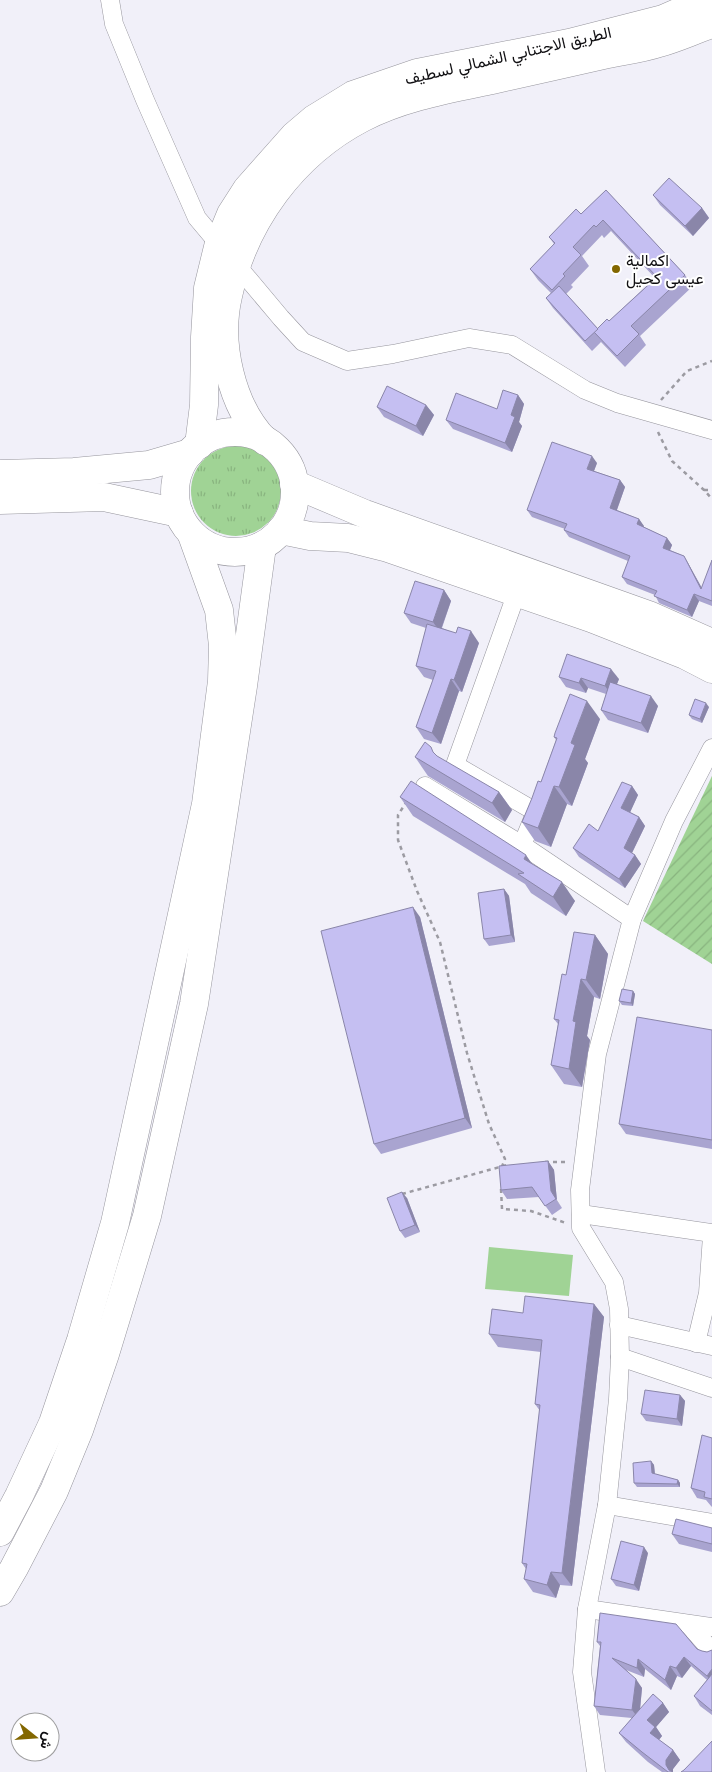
<svg xmlns="http://www.w3.org/2000/svg" width="712" height="1772" font-family="Helvetica,Vazirmatn,sans-serif">
	<style>
		.grass { fill: url(#grass-tufts) }
		.garden { fill: url(#garden-furrows) }
		.pitch { fill: #a0d395 }
		.lines { fill: none; stroke-linecap: round; stroke-linejoin: round }
		.minor-casing { stroke: #96959d; stroke-width: 19 }
		.primary-casing { stroke: #96959d; stroke-width: 29 }
		.trunk-casing { stroke: #96959d; stroke-width: 29 }
		.path { stroke: #9c9ba2; stroke-width: 2.5; stroke-dasharray: 4 4; stroke-linecap: butt }
		.minor { stroke: #fff; stroke-width: 18 }
		.primary { stroke: #fff; stroke-width: 28 }
		.trunk { stroke: #fff; stroke-width: 28 }
		.wall { fill: #a9a4d0; fill-rule: evenodd }
		.shaded-wall { fill: #8a86a9 }
		.building { fill: #c5bff2; stroke: #8a86a9 }
		.poi-dot { fill: #836700; stroke: #fff; stroke-width: 2 }
		.labels { text-anchor: middle; stroke-width: 4; stroke-linejoin: round; paint-order: stroke }
		.street-label { font-size: 16px; fill: #100f12; stroke: #fff }
		.poi-label { font-size: 16px; fill: #100f12; stroke: #fff; text-anchor: start }
	</style>
	<defs>
		<pattern id="grass-tufts" width="24" height="20" patternUnits="userSpaceOnUse" patternTransform="scale(1.25)"><rect width="24" height="20" fill="#a0d395"/><path d="M3 7l-1-3M5 7V3M7 7l1-3M15 17l-1-3M17 17v-4M19 17l1-3" fill="none" stroke="#89b47f"/></pattern>
		<pattern id="garden-furrows" width="10" height="10" patternUnits="userSpaceOnUse" patternTransform="scale(1.25)"><rect width="10" height="10" fill="#a0d395"/><path d="M-1 1l2-2M0 10L10 0M9 11l2-2" fill="none" stroke="#89b47f"/></pattern>
	</defs>
	<rect width="100%" height="100%" fill="#f1f0f9"/>
	<circle class="grass" cx="236" cy="491" r="45"/>
	<polygon class="garden" points="712,776 712,964 643,921"/>
	<polygon class="pitch" points="489,1247 573,1255 569,1296 485,1289"/>
	<g class="lines">
		<g class="minor-casing">
			<g id="minor">
				<polyline points="110,0 114,24 145,100 197,218 281,318 303,342 347,361 393,354 469,338 512,345 585,390 617,403 712,430"/>
				<polyline points="517,592 455,765 536,812"/>
				<polyline points="425,786 522,845"/>
				<polyline points="537,809 522,845 632,919"/>
				<polyline points="581,1214 712,1233"/>
				<polyline points="619,1325 712,1346"/>
				<polyline points="696,1343 708,1293 712,1236"/>
				<polyline points="620,1357 712,1388"/>
				<polyline points="607,1505 712,1523"/>
				<polyline points="587,1609 712,1627"/>
				<polyline points="688,1624 712,1651"/>
				<polyline points="596,1772 582,1672 587,1609 607,1505 618,1399 620,1357 619,1309 614,1282 581,1228 580,1190 597,1054 632,919 674,821 712,748"/>
			</g>
		</g>
		<g class="primary-casing">
			<g id="primary">
				<polyline points="294,484 365,514 651,616 712,643"/>
				<polyline points="281,530 310,536 348,538 388,548 591,618 685,655 712,669"/>
			</g>
		</g>
		<g class="trunk-casing">
			<g id="trunk">
				<circle cx="235" cy="492" r="60"/>
				<path d="M265,441C231,406 217,343 228,296C244,221 293,154 362,118C402,97 449,89 492,80C529,72 566,63 603,55C622,51 641,49 659,43C677,38 694,30 712,24"/>
				<polyline points="199,445 204,405 205,337 208,288 219,243 231,214 247,189 294,136 314,119 353,95 417,73 569,43 663,19 707,0"/>
				<polyline points="0,474 74,472 149,465 190,453"/>
				<polyline points="0,500 104,497 179,513"/>
				<polyline points="0,1532 19,1496 53,1423 81,1340 115,1223 206,804 222,681 223,646 219,610 192,535"/>
				<polyline points="0,1592 14,1568 54,1491 79,1430 105,1354 147,1216 194,1004 243,686 262,546"/>
			</g>
		</g>
		<g class="path">
			<polyline points="661,400 687,371 712,361"/>
			<polyline points="658,432 672,461 704,490 712,499"/>
			<polyline points="704,490 712,490"/>
			<polyline points="407,801 398,815 398,840 417,891 440,942 467,1053 489,1124 505,1159 501,1169"/>
			<polyline points="545,1162 567,1162"/>
			<polyline points="501,1189 502,1209 531,1211 566,1223"/>
			<polyline points="402,1194 507,1165"/>
		</g>
		<use href="#minor" class="minor"/>
		<use href="#primary" class="primary"/>
		<use href="#trunk" class="trunk"/>
	</g>
	<g class="wall">
		<path d="M606,190L685,275L693,286L640,336L646,345L625,367L601,342L592,351L553,308L546,298L551,293L538,280L530,269L554,244L549,237L581,214ZM611,231L655,278L609,321L598,329L566,294L573,287L571,285L589,266L582,256L602,235L604,238Z"/>
		<polygon points="653,195 702,208 709,218 693,236 660,205"/>
		<polygon points="518,395 524,404 519,422 522,426 512,452 453,429 446,420 497,409"/>
		<polygon points="426,405 434,415 423,436 384,417 377,407"/>
		<polygon points="597,463 594,471 620,480 625,487 617,510 639,519 644,527 667,538 672,545 670,550 684,556 688,563 702,588 712,560 712,606 699,601 692,617 659,603 655,595 627,584 622,577 628,561 569,537 564,530 565,529 532,517 527,510"/>
		<polygon points="444,590 451,601 442,628 479,643 462,692 459,691 441,744 424,739 416,727 433,680 424,677 416,666 426,628 411,623 404,613"/>
		<polygon points="559,677 619,679 617,684 658,706 648,733 608,720 601,710 606,694 588,688 586,693 566,687"/>
		<polygon points="709,707 702,723 692,719 689,715"/>
		<polygon points="600,719 585,759 588,763 572,806 567,804 551,847 535,841 522,822 541,782 556,740 554,737"/>
		<polygon points="415,757 499,792 512,810 505,822 428,776"/>
		<polygon points="632,786 638,795 630,812 639,817 645,826 632,853 635,855 641,864 625,888 579,857 573,848 598,831"/>
		<polygon points="400,797 533,865 575,901 566,916 531,893 525,884 413,816"/>
		<polygon points="504,889 509,896 515,942 489,946 484,939"/>
		<polygon points="420,917 472,1128 381,1154 374,1144"/>
		<polygon points="595,935 608,954 600,999 594,997 587,1036 590,1040 582,1087 564,1084 551,1065 558,1024 554,1019 566,975"/>
		<polygon points="633,991 635,994 633,1006 622,1005 619,1001"/>
		<polygon points="712,1030 712,1149 626,1134 619,1124"/>
		<polygon points="548,1161 554,1170 557,1201 562,1208 552,1215 539,1197 507,1199 501,1190"/>
		<polygon points="407,1198 420,1232 405,1238 400,1231"/>
		<polygon points="594,1304 604,1317 572,1586 560,1585 556,1598 533,1592 524,1579 526,1569 522,1563 540,1411 535,1404 541,1352 498,1347 489,1334 523,1313"/>
		<polygon points="680,1395 685,1401 682,1426 646,1421 641,1414"/>
		<polygon points="712,1438 712,1507 711,1506 706,1500 697,1498 691,1488"/>
		<polygon points="651,1461 654,1465 655,1474 678,1480 680,1483 680,1487 637,1487 634,1483"/>
		<polygon points="712,1528 712,1552 679,1544 672,1534"/>
		<polygon points="648,1553 639,1591 616,1586 611,1579"/>
		<polygon points="597,1642 697,1649 702,1651 707,1652 712,1650 712,1715 700,1706 694,1696 707,1680 691,1666 682,1678 677,1676 671,1690 645,1669 644,1677 626,1670 642,1688 640,1710 663,1703 669,1712 656,1727 662,1736 659,1740 673,1750 680,1760 673,1769 673,1772 662,1772 648,1762 626,1742 619,1733 632,1718 600,1715 594,1706 600,1646"/>
	</g>
	<g class="shaded-wall">
		<polygon points="702,208 709,218 693,236 685,226"/>
		<polygon points="518,395 524,404 519,422 522,426 512,452 505,443 511,415"/>
		<polygon points="426,405 434,415 423,436 416,426"/>
		<polygon points="592,456 597,463 592,476 587,469"/>
		<polygon points="620,480 625,487 615,515 610,508"/>
		<polygon points="639,519 644,526 642,531 637,524"/>
		<polygon points="667,538 672,545 668,555 663,548"/>
		<polygon points="684,556 688,563 706,596 701,589"/>
		<polygon points="444,590 451,601 440,632 433,622"/>
		<polygon points="694,594 699,601 692,617 687,610"/>
		<polygon points="471,631 479,643 462,692 454,680"/>
		<polygon points="611,669 619,679 612,696 605,686"/>
		<polygon points="581,678 588,688 586,693 579,683"/>
		<polygon points="451,679 459,691 441,744 432,733"/>
		<polygon points="651,696 658,706 648,733 641,723"/>
		<polygon points="587,701 600,719 585,759 588,763 572,806 559,787 571,743"/>
		<polygon points="706,703 709,707 702,723 700,719"/>
		<polygon points="554,786 567,804 551,847 538,828"/>
		<polygon points="632,786 638,795 628,817 621,808"/>
		<polygon points="499,792 512,810 505,822 492,803"/>
		<polygon points="639,817 645,826 630,857 624,848"/>
		<polygon points="526,855 539,874 524,859"/>
		<polygon points="635,855 641,864 625,888 619,879"/>
		<polygon points="562,882 575,901 566,916 553,897"/>
		<polygon points="504,889 509,896 515,942 511,935"/>
		<polygon points="413,907 420,917 472,1128 465,1118"/>
		<polygon points="595,935 608,954 600,999 586,980"/>
		<polygon points="581,979 594,997 587,1036 590,1040 582,1087 569,1069 573,1021"/>
		<polygon points="633,991 635,994 633,1006 631,1003"/>
		<polygon points="548,1161 554,1170 557,1201 562,1208 551,1191"/>
		<polygon points="402,1192 407,1198 420,1232 415,1225"/>
		<polygon points="594,1304 604,1317 572,1586 562,1573"/>
		<polygon points="680,1395 685,1401 682,1426 677,1419"/>
		<polygon points="651,1461 654,1465 655,1476 652,1473"/>
		<polygon points="678,1480 680,1483 680,1487 677,1484"/>
		<polygon points="644,1547 648,1553 639,1591 634,1585"/>
		<polygon points="551,1572 560,1585 556,1598 547,1585"/>
		<polygon points="684,1657 691,1666 682,1678 676,1668"/>
		<polygon points="638,1659 645,1669 644,1677 637,1668"/>
		<polygon points="670,1666 677,1676 671,1690 665,1680"/>
		<polygon points="712,1669 712,1683 707,1676"/>
		<polygon points="636,1679 642,1688 639,1719 632,1710"/>
		<polygon points="663,1703 669,1712 656,1727 662,1736 657,1742 650,1733 647,1720"/>
		<polygon points="673,1750 680,1760 673,1769 673,1772 670,1772 666,1765 666,1760"/>
	</g>
	<g class="building">
		<polygon points="669,178 702,208 685,226 653,195"/>
		<polygon points="606,190 685,275 631,326 639,334 617,356 594,332 607,319 609,321 657,277 603,220 596,227 594,225 573,247 581,255 563,274 565,276 552,290 530,269 555,243 549,237 576,209 581,214"/>
		<polygon points="559,286 598,329 585,341 546,298"/>
		<polygon points="387,386 426,405 416,426 377,407"/>
		<polygon points="503,390 518,395 511,415 515,417 505,443 446,420 456,393 497,409"/>
		<polygon points="552,442 592,456 587,469 620,480 610,508 639,519 637,524 667,538 663,548 684,556 701,589 712,560 712,601 694,594 687,610 654,596 657,591 622,577 630,556 564,530 567,524 527,510"/>
		<polygon points="415,581 444,590 433,622 404,613"/>
		<polygon points="427,624 456,633 458,627 471,631 454,680 451,679 432,733 416,727 436,671 416,666"/>
		<polygon points="567,654 611,669 605,686 581,678 579,683 559,677"/>
		<polygon points="610,682 651,696 641,723 601,710"/>
		<polygon points="570,694 587,701 571,743 575,745 559,787 554,786 538,828 522,822 532,798 538,781 541,782 557,738 554,737 555,733"/>
		<polygon points="695,699 706,703 700,719 689,715"/>
		<polygon points="425,742 431,747 433,752 437,756 499,792 492,803 415,757"/>
		<polygon points="411,781 526,855 524,859 562,882 553,897 518,874 524,873 400,797"/>
		<polygon points="622,782 632,786 621,808 639,817 624,848 635,855 619,879 573,848 589,824 598,831"/>
		<polygon points="504,889 511,935 484,939 478,893"/>
		<polygon points="413,907 465,1118 374,1144 321,931"/>
		<polygon points="574,932 595,935 586,980 581,979 573,1021 576,1022 569,1069 551,1065 559,1020 554,1019 562,974 566,975"/>
		<polygon points="622,989 633,991 631,1003 619,1001"/>
		<polygon points="637,1017 712,1030 712,1140 619,1124"/>
		<polygon points="548,1161 551,1191 556,1199 545,1206 532,1187 501,1190 499,1166"/>
		<polygon points="402,1192 415,1225 400,1231 387,1198"/>
		<polygon points="525,1296 594,1304 562,1573 551,1572 547,1585 524,1579 527,1564 522,1563 540,1405 535,1404 542,1340 489,1334 492,1309 523,1313"/>
		<polygon points="645,1390 680,1395 677,1419 641,1414"/>
		<polygon points="702,1435 712,1438 712,1499 704,1497 705,1492 691,1488"/>
		<polygon points="651,1461 652,1473 678,1480 677,1484 634,1483 633,1463"/>
		<polygon points="676,1519 712,1528 712,1544 672,1534"/>
		<polygon points="621,1541 644,1547 634,1585 611,1579"/>
		<polygon points="600,1613 676,1624 697,1649 702,1651 707,1652 712,1650 712,1669 707,1676 684,1657 676,1668 670,1666 665,1680 638,1659 637,1668 612,1658 636,1679 632,1710 594,1706 601,1642 597,1642"/>
		<polygon points="712,1674 712,1711 694,1696"/>
		<polygon points="653,1694 663,1703 647,1720 655,1727 650,1733 673,1750 666,1760 666,1765 669,1770 673,1772 668,1772 642,1752 619,1733"/>
		<polygon points="712,1741 712,1772 681,1772 684,1770"/>
	</g>
	<circle class="poi-dot" cx="616" cy="269" r="5"/>
	<g class="labels">
		<g class="street-label">
			<text transform="translate(508 55) rotate(-13)" y="6">الطريق الاجتنابي الشمالي لسطيف</text>
		</g>
		<g class="poi-label">
			<text x="626" y="266">اكمالية<tspan x="626" dy="18">عيسى كحيل</tspan></text>
		</g>
	</g>
	<g transform="translate(35 1737) rotate(107)"><circle r="24" fill="#ffffff" stroke="#9f9fa0"/>
	<path d="M0-4L9 19L0 12L-9 19Z" fill="#836700"/>
	<text y="-8" font-size="14" font-weight="bold" text-anchor="middle" fill="#100f12">ش</text>
	</g>
</svg>
